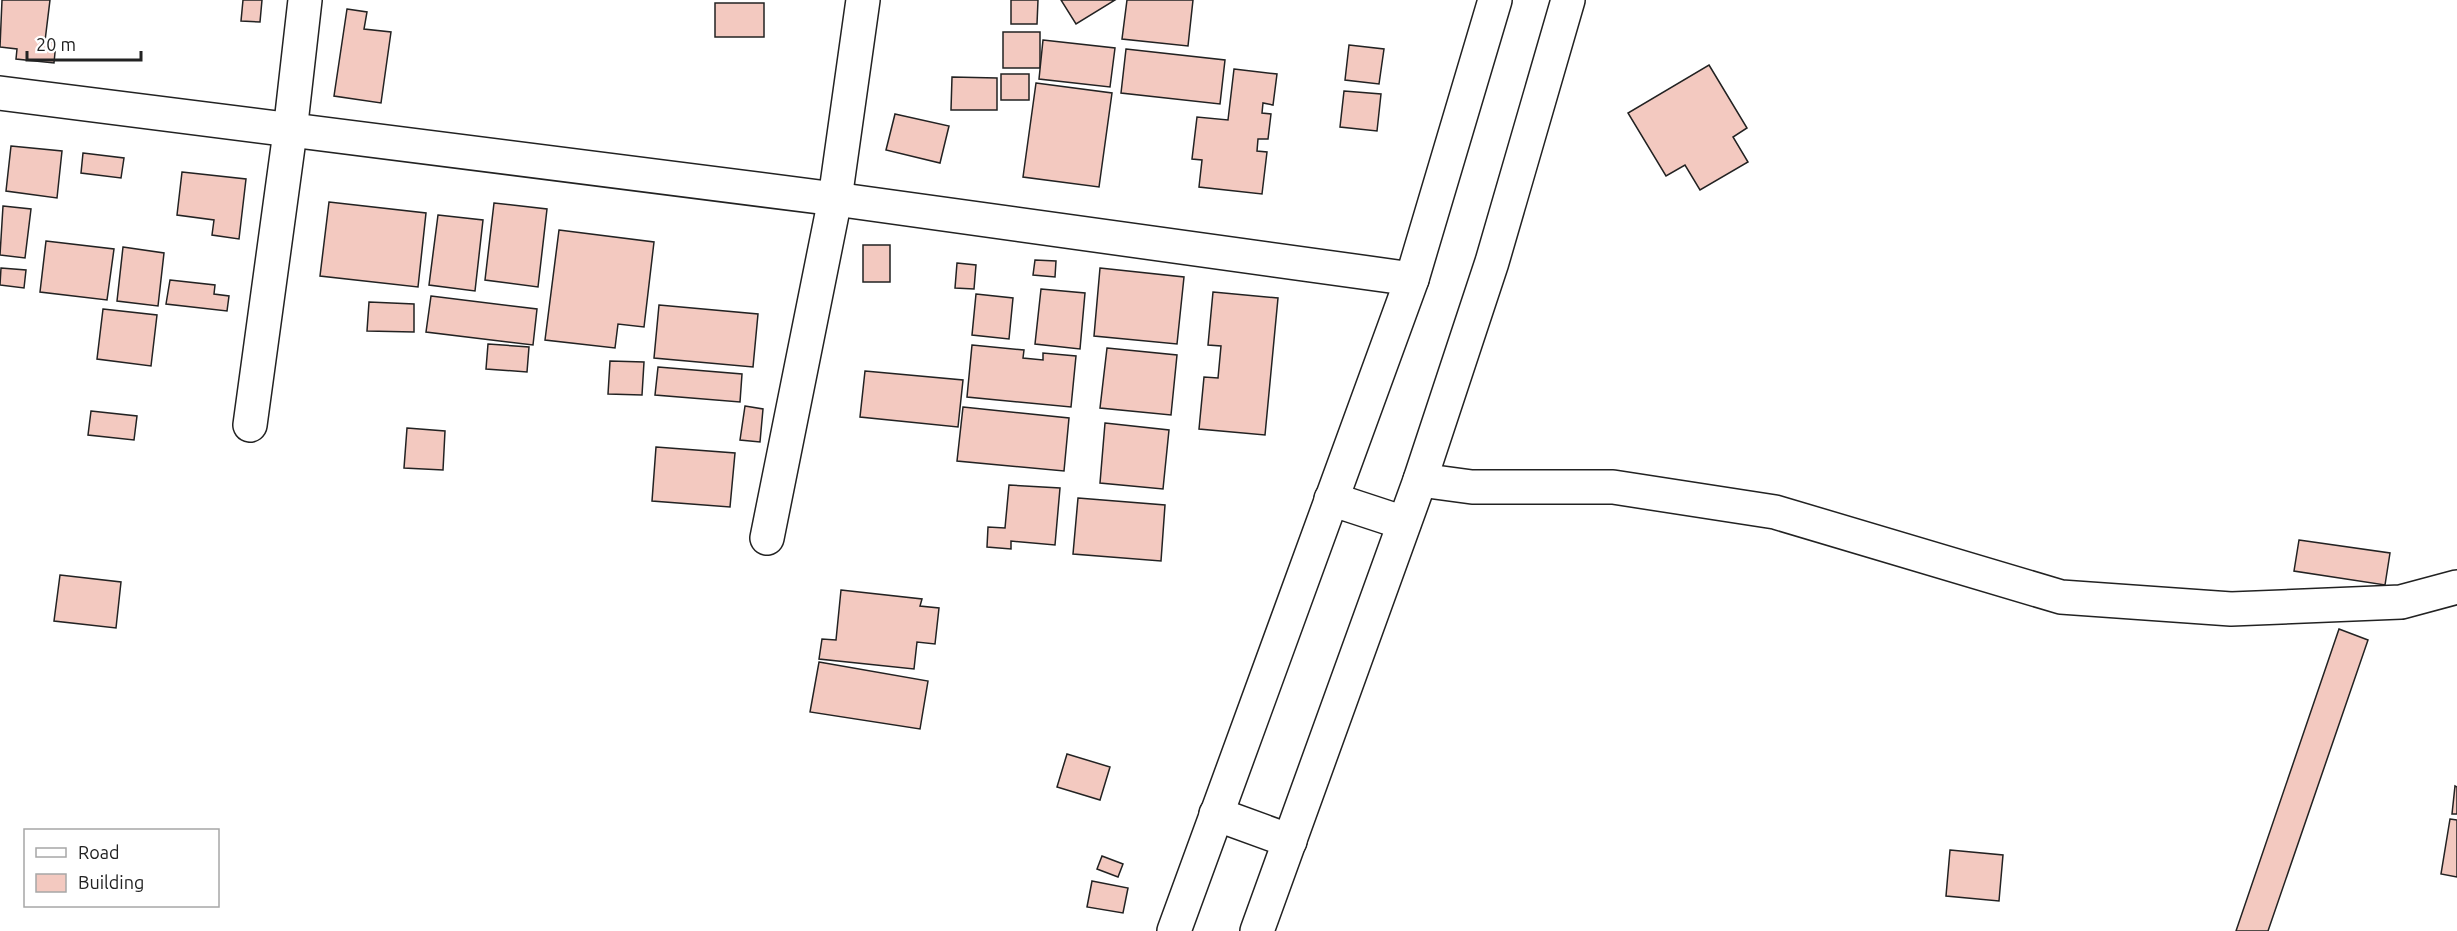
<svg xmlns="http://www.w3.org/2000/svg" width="2457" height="931" font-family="Ubuntu,sans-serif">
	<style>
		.building { fill: #f3c9c0; stroke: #222; stroke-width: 1.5 }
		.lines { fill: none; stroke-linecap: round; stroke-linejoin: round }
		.street-casing { stroke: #222; stroke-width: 36 }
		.highway-casing { stroke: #222; stroke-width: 36 }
		.street { stroke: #fff; stroke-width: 33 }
		.highway { stroke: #fff; stroke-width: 33 }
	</style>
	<rect width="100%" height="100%" fill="#fff"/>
	<g class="building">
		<polygon points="2,0 50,0 45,41 56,42 54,63 16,59 17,49 0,47"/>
		<polygon points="243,0 262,0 260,22 241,21"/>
		<polygon points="1011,0 1038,0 1037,24 1011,24"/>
		<polygon points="1061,0 1115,0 1076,24"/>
		<polygon points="1127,0 1193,0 1188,46 1122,39"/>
		<rect x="715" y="3" width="49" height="34"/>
		<polygon points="347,9 367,12 364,29 391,32 381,103 334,96"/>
		<rect x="1003" y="32" width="37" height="36"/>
		<polygon points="1043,40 1115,48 1110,87 1039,79"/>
		<polygon points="1349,45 1384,49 1379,84 1345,80"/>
		<polygon points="1126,49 1225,60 1220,104 1121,93"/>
		<polygon points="1709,65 1747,128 1733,137 1748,162 1700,190 1685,165 1666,176 1628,113"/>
		<polygon points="1234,69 1277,74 1273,105 1263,103 1262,113 1271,114 1268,139 1258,139 1257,151 1267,152 1262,194 1199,187 1202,160 1192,159 1197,117 1228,120"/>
		<rect x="1001" y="74" width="28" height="26"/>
		<polygon points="952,77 997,78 997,110 951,110"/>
		<polygon points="1036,83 1112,93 1099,187 1023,177"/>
		<polygon points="1344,91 1381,94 1377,131 1340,127"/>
		<polygon points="895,114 949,126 940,163 886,150"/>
		<polygon points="11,146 62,151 57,198 6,191"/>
		<polygon points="83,153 124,158 121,178 81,173"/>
		<polygon points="182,172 246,179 239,239 212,235 214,220 177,215"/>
		<polygon points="329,202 426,213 418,287 320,276"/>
		<polygon points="494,203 547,209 538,287 485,280"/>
		<polygon points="3,206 31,209 25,258 0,255"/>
		<polygon points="438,215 483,220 475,291 429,285"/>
		<polygon points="559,230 654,242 644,327 618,324 615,348 545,340"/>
		<polygon points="46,241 114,249 107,300 40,292"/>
		<rect x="863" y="245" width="27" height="37"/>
		<polygon points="123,247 164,253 158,306 117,301"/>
		<polygon points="1035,260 1056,261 1055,277 1033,275"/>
		<polygon points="957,263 976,265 974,289 955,288"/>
		<polygon points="1,268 26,270 24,288 0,285"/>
		<polygon points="1100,268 1184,277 1177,344 1094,336"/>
		<polygon points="170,280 215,285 214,294 229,296 227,311 166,304"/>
		<polygon points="1041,289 1085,293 1080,349 1035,344"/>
		<polygon points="1213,292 1278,298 1265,435 1199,429 1204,377 1218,378 1221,346 1208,345"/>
		<polygon points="976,294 1013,298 1009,339 972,335"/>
		<polygon points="431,296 537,309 533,345 426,332"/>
		<polygon points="369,302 414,304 414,332 367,331"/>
		<polygon points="659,305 758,314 753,367 654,358"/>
		<polygon points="103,309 157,315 151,366 97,359"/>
		<polygon points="488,344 529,347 527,372 486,369"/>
		<polygon points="972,345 1024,350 1023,358 1043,360 1043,353 1076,356 1071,407 967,397"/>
		<polygon points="1107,348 1177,355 1171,415 1100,408"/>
		<polygon points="610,361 644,362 642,395 608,394"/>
		<polygon points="658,367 742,374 740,402 655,395"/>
		<polygon points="865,371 963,380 958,427 860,417"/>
		<polygon points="745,406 763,409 760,442 740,440"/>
		<polygon points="963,407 1069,418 1064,471 957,461"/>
		<polygon points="91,411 137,416 134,440 88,435"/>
		<polygon points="1105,423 1169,430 1163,489 1100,483"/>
		<polygon points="407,428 445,431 443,470 404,468"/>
		<polygon points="656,447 735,453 730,507 652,501"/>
		<polygon points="1009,485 1060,488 1055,545 1011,541 1011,549 987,547 988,527 1005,528"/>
		<polygon points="1078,498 1165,505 1161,561 1073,554"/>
		<polygon points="2299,540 2390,553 2385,585 2294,571"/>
		<polygon points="60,575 121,582 116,628 54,621"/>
		<polygon points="841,590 922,599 920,606 939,608 935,644 917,642 914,669 819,659 822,639 836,640"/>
		<polygon points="2339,629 2368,640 2268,931 2236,931"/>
		<polygon points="819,662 928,681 920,729 810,712"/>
		<polygon points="1067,754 1110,767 1100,800 1057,787"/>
		<polygon points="2455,786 2457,787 2457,814 2452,814"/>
		<polygon points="2450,819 2457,820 2457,877 2441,874"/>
		<polygon points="1950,850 2003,855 1999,901 1946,896"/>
		<polygon points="1102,856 1123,864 1118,877 1097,869"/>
		<polygon points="1092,881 1128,888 1123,913 1087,907"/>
	</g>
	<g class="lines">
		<g class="street-casing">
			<g id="street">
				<polyline points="0,93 835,199 1412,279"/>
				<polyline points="250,425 290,132 305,0"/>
				<polyline points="1420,480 1472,487 1613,487 1775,512 2061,597 2231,609 2401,602 2457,587"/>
				<polyline points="767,538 835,199 863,0"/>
			</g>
		</g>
		<g class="highway-casing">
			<g id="highway">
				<polyline points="1331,499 1404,523"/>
				<polyline points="1216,814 1290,841"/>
				<polyline points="1174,931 1412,279 1495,0"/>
				<polyline points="1257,931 1420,480 1492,262 1568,0"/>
			</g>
		</g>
		<use href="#street" class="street"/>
		<use href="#highway" class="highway"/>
	</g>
	<rect x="24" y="829" width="195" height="78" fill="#ffffff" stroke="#a7a7a7" stroke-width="1.5"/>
	<rect x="36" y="848" width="30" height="9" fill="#ffffff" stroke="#a7a7a7" stroke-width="1.5"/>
	<text x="78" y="859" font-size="18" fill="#222222">Road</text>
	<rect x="36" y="874" width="30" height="18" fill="#f3c9c0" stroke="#a7a7a7" stroke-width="1.5"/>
	<text x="78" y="889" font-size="18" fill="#222222">Building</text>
	<path d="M27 51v9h114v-9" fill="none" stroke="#222222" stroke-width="3"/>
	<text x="36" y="51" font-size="18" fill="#222222" stroke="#ffffff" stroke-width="4.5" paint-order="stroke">20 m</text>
</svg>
